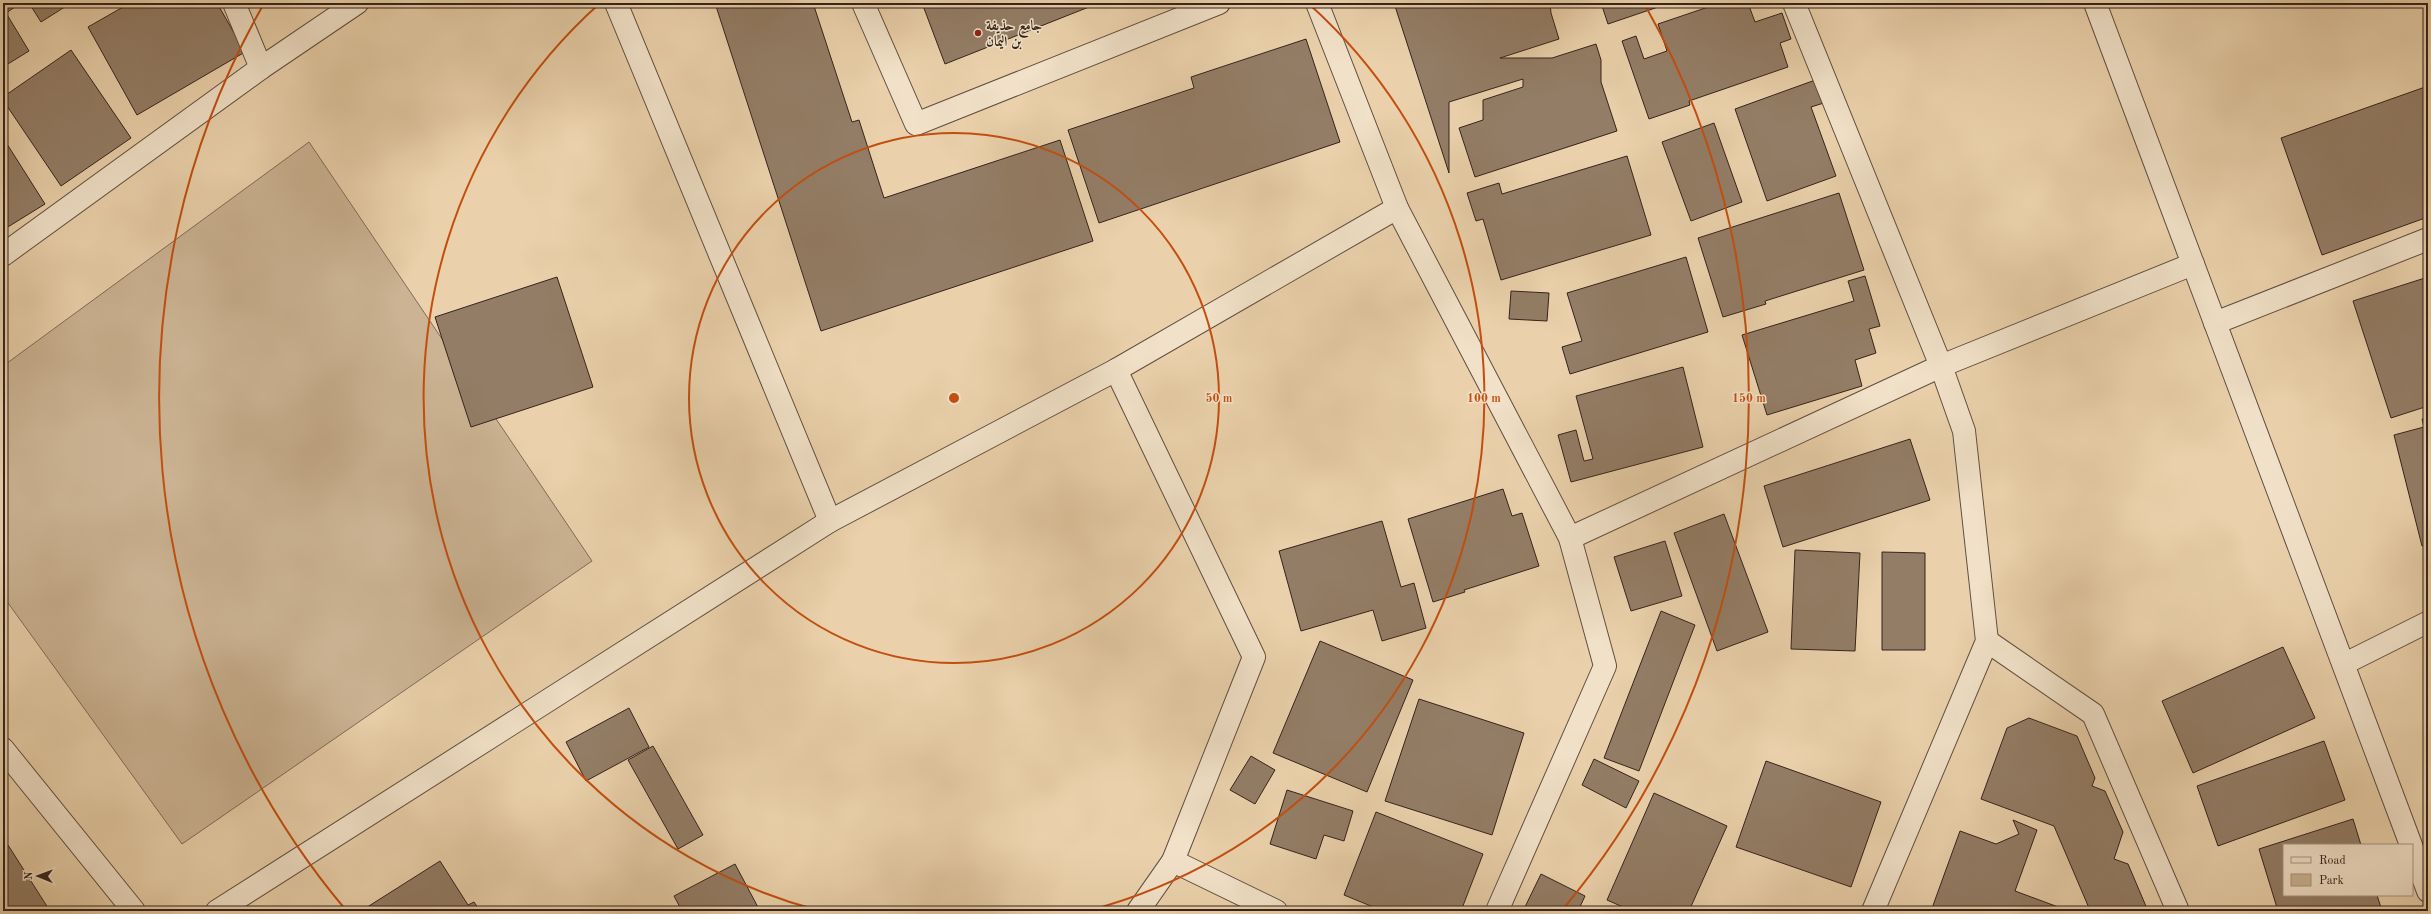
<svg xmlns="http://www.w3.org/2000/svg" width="2431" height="914" font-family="'Old Standard TT',Amiri,serif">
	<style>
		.green { fill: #cbb393; stroke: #806b58 }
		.building { fill: #937d66; stroke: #35231c }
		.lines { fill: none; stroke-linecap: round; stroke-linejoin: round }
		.service-casing { stroke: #624e40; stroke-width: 23 }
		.minor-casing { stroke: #624e40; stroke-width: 24 }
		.service { stroke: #f1e1c8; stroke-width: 21 }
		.minor { stroke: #f1e1c8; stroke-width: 22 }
		.ring { fill: none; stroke: #c44e0f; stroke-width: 2 }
		.poi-dot { fill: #8f2418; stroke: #f1e1c8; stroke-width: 1.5 }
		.labels { text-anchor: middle; stroke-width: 3; stroke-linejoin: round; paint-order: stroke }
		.poi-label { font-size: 14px; font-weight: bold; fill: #35231c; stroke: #f1e1c8; text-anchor: start }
		.centre { fill: #c44e0f; stroke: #f1e1c8; stroke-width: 2 }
		.ring-label { font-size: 12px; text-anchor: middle; font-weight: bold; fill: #c44e0f; stroke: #f1e1c8; stroke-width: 3; stroke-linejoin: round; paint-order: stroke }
	</style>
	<rect width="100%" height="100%" fill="#ead1ab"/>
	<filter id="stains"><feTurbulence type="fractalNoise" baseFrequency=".005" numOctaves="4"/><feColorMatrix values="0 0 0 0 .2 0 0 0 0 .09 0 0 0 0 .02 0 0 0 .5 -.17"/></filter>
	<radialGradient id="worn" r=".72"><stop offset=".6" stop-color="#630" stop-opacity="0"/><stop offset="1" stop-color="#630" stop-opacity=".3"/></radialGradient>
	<polygon class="green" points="309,142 592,561 182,844 3,596 3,366"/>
	<g class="building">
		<polygon points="3,3 21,3 6,13 29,51 3,67"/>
		<polygon points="29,3 71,3 41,22"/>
		<polygon points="130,3 217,3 245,52 137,115 88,27"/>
		<polygon points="715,3 813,3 852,122 859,120 884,198 1060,140 1093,241 821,331"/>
		<polygon points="922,3 1099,3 945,64"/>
		<polygon points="1394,3 1550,3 1551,13 1559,39 1500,58 1552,58 1596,44 1601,60 1601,82 1617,131 1475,177 1459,128 1483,120 1483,100 1523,87 1523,79 1449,102 1449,173"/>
		<polygon points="1601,3 1670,3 1608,24"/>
		<polygon points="1720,3 1748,3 1755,22 1782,13 1791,39 1780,43 1788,67 1689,101 1690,105 1649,119 1622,41 1636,36 1644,59 1667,51 1658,24"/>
		<polygon points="1306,39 1340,142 1099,223 1068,130 1194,88 1191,77"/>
		<polygon points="71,50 131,138 61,186 3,100 3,97"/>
		<polygon points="1818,79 1827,102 1811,107 1836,176 1767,201 1735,109"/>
		<polygon points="2428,86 2428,217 2322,255 2281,138"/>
		<polygon points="1714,123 1742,202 1691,221 1662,142"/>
		<polygon points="7,144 45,204 3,230 3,147"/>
		<polygon points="1627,156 1651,235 1501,280 1483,219 1476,221 1467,193 1499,183 1502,194"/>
		<polygon points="1839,193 1864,270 1765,301 1766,304 1723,317 1698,238"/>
		<polygon points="1686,257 1708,332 1570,374 1562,347 1582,341 1567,293"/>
		<polygon points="1865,276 1880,326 1869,329 1876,353 1855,360 1862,386 1767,415 1742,335 1854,301 1848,281"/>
		<polygon points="557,277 593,387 471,427 435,317"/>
		<polygon points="2428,277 2428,406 2391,418 2353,301"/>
		<polygon points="1511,291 1549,293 1547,321 1509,319"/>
		<polygon points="1683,367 1703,447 1571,482 1558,435 1576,430 1584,461 1593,459 1576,396"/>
		<polygon points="2428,418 2428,545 2422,546 2394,435 2424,427 2422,419"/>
		<polygon points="1910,439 1930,500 1783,547 1764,486"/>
		<polygon points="1503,489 1512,516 1522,513 1539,566 1464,590 1465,592 1433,602 1408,519"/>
		<polygon points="1724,514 1768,632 1717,651 1674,533"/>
		<polygon points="1382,521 1401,587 1414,583 1426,628 1382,641 1373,610 1301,631 1279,551"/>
		<polygon points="1665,541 1682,596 1631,611 1614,557"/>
		<polygon points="1795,550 1860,553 1855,651 1791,649"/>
		<polygon points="1882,552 1925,553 1925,650 1882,650"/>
		<polygon points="1661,611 1695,625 1639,771 1604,758"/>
		<polygon points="1320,641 1413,680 1367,792 1273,753"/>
		<polygon points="2283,647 2315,718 2193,773 2162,701"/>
		<polygon points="1419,699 1524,733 1492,835 1385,801"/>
		<polygon points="629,708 649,747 586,781 566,742"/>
		<polygon points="2029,718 2077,736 2095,778 2092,786 2105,791 2123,832 2114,859 2128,864 2148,911 2088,911 2089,908 2054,826 1981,799 2007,728"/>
		<polygon points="2324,741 2345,800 2218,846 2197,786"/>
		<polygon points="653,746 703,835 678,849 628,760"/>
		<polygon points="1251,756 1275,770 1255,804 1230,790"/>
		<polygon points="1594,759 1639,781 1626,808 1582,785"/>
		<polygon points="1766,761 1881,802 1851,887 1736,847"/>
		<polygon points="1287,790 1353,811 1344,841 1324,835 1316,859 1270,844"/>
		<polygon points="1654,793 1727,826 1689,911 1632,911 1607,900"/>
		<polygon points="1376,812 1483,854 1461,911 1383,911 1344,895"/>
		<polygon points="2353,819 2361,845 2284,845 2284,895 2377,895 2382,911 2278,911 2259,849"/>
		<polygon points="2013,820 2037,830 2015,891 2069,911 1931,911 1960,831 1996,844 2019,834"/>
		<polygon points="8,845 50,911 3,911 3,848"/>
		<polygon points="440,861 468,905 474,902 480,911 361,911"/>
		<polygon points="735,864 760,911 682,911 674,896"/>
		<polygon points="1541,874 1585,896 1578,911 1523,911"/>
	</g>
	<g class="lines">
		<g class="service-casing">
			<polyline id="service" points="2344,664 2428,622"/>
		</g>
		<g class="minor-casing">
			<g id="minor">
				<polyline points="234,3 261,68"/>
				<polyline points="616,3 830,521"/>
				<polyline points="863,3 916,124 1219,3"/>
				<polyline points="1317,3 1397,208 1570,538 1605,666 1497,911"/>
				<polyline points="1794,3 1941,366 1964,431 1987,641 1873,911"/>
				<polyline points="2095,3 2411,845"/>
				<polyline points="3,255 261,68 357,3"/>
				<polyline points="2215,323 2428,239"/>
				<polyline points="1116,370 1254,657 1173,861 1138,911"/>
				<polyline points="1570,538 1941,366 2193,264"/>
				<polyline points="1987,641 2093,714 2178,911"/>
				<polyline points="3,749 134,911"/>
				<polyline points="2412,848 2428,891"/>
				<polyline points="1173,861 1276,911"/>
				<polyline points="217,911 830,521 1116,370 1397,208"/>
			</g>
		</g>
		<use href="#service" class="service"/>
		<use href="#minor" class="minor"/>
	</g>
	<g class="ring">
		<circle cx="954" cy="398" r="265"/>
		<path d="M817 910A530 530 0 0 1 599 4M1309 4A530 530 0 0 1 1091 910"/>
		<path d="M345 909A795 795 0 0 1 262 7M1646 7A795 795 0 0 1 1563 909"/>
	</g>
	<circle class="poi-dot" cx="978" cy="33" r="4"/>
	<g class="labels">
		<g class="poi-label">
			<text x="986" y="30">جامع حذيفة<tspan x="986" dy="16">بن اليمان</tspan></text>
		</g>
	</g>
	<circle cx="954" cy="398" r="6" class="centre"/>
	<g class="ring-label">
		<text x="1219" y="402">50 m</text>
		<text x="1484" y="402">100 m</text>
		<text x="1749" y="402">150 m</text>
	</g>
	<rect width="2431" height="914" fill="none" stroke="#ead1ab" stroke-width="16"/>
	<rect x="4" y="4" width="2423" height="906" fill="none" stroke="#35231c" stroke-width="2"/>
	<rect x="8" y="8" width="2415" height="898" fill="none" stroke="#35231c"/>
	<rect x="2283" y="844" width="130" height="52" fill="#f1e1c8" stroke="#a69583"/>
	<rect x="2291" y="857" width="20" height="6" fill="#f1e1c8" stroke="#a69583"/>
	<text x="2319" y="864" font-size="12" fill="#35231c">Road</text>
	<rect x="2291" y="874" width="20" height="12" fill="#cbb393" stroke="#a69583"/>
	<text x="2319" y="884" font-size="12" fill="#35231c">Park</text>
	<g transform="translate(38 876) rotate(271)" stroke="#f1e1c8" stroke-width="3" paint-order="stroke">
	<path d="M0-3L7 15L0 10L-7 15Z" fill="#35231c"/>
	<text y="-6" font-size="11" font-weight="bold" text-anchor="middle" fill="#35231c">N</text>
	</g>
	<rect width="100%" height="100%" filter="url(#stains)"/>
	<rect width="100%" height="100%" fill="url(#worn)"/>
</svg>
